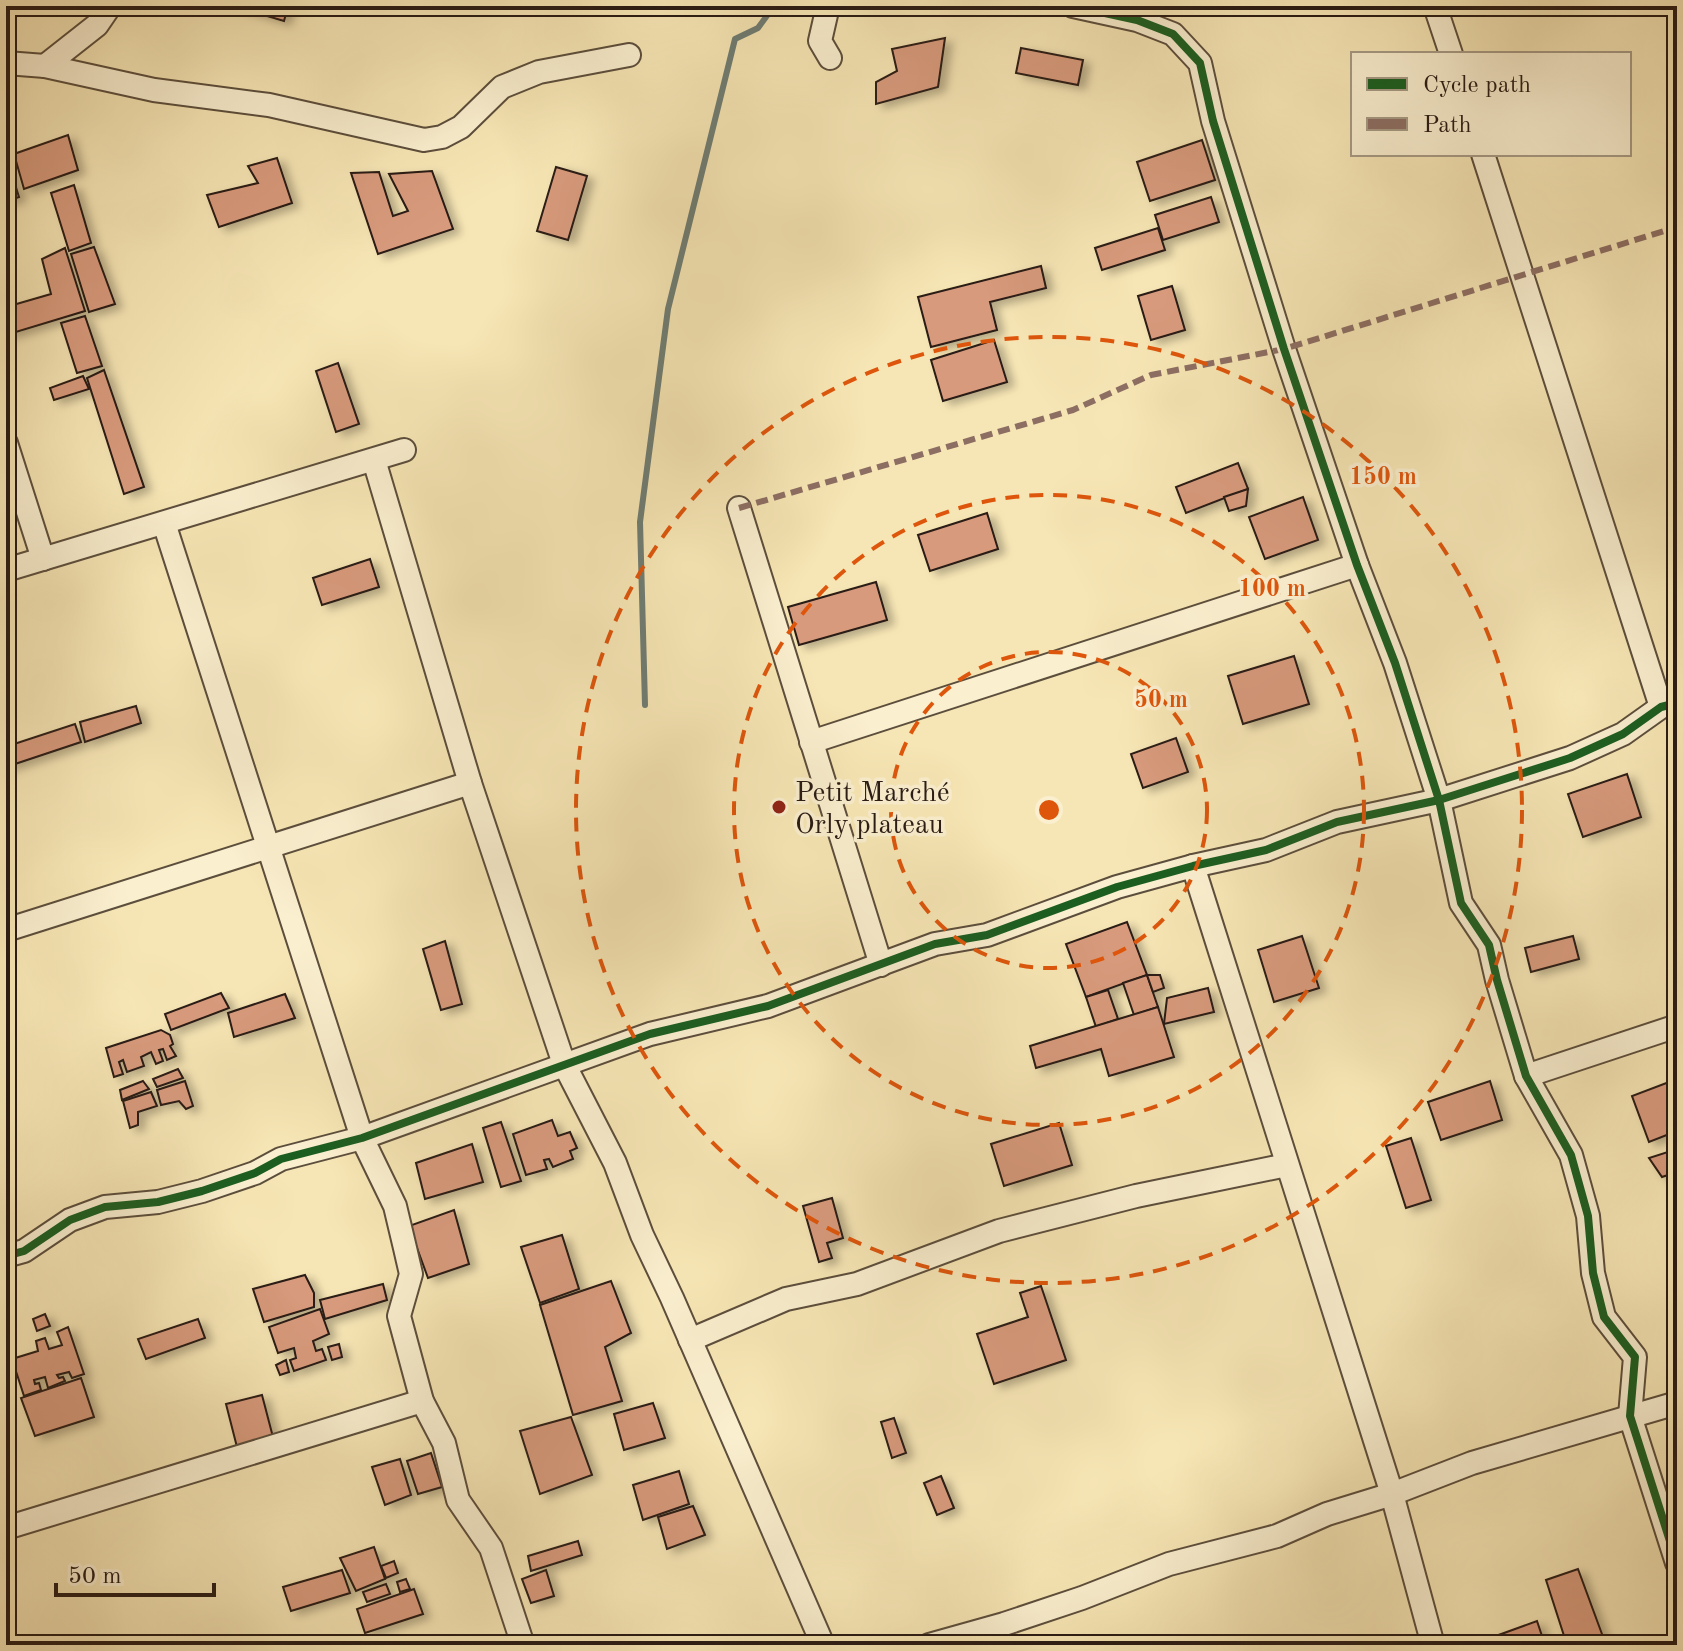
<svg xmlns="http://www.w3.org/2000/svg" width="1683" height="1651" font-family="'Old Standard TT',serif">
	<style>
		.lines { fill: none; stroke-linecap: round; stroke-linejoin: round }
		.stream { stroke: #6f7d73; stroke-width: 6 }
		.building { fill: #d79a7c; stroke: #291b14; stroke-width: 2; filter: url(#shadow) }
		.minor-casing { stroke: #5c4e3c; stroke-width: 26 }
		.minor { stroke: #faefcf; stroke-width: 22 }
		.quiet { stroke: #8d6e63; stroke-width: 6; stroke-dasharray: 12 6; stroke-linecap: butt }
		.cycleway-casing { stroke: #faefcf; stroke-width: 13 }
		.cycleway { stroke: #1b5e20; stroke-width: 8 }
		.ring { fill: none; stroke: #de560c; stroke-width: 4; stroke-dasharray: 14 10 }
		.poi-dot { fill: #8f2418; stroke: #faefcf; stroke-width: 3 }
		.labels { text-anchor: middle; stroke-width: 7; stroke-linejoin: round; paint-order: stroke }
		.poi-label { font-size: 28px; fill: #291b14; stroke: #faefcf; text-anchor: start }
		.centre { fill: #de560c; stroke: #faefcf; stroke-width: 4 }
		.ring-label { font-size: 24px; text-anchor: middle; font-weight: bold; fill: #de560c; stroke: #faefcf; stroke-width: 7; stroke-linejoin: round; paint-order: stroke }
	</style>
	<defs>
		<filter id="shadow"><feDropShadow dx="7" dy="4" stdDeviation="4" flood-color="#0004"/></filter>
	</defs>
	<rect width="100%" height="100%" fill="#f7e6b5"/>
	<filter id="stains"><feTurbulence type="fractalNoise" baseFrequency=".0025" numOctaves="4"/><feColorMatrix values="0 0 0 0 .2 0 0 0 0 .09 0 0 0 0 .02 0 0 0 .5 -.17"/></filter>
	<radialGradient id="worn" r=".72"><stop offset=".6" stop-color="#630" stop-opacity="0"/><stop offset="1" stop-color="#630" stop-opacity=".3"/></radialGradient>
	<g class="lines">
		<polyline class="stream" points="645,705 640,522 668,309 735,39 758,28 774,6"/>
	</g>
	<g class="building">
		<polygon points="233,6 288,6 284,21"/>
		<polygon points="945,38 938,87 876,104 876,82 897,71 892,49"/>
		<polygon points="1021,48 1083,60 1078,85 1016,73"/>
		<polygon points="68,135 78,170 24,189 14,154"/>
		<polygon points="1202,140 1215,180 1150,201 1137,162"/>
		<polygon points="6,155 19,197 7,201 6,198"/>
		<polygon points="277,158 292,203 219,227 207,195 258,183 248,166"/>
		<polygon points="556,167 587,176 568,240 537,231"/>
		<polygon points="432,171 453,229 378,254 351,173 379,172 393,216 408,211 389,174"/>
		<polygon points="74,185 91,243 69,251 51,193"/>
		<polygon points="1211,197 1219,222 1163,240 1155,215"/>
		<polygon points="1158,228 1165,250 1102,270 1095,248"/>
		<polygon points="94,247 115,304 89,312 71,254"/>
		<polygon points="65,248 85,311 6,335 6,307 51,294 42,259"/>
		<polygon points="1041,266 1046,288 990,302 997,330 931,347 918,297"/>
		<polygon points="1172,286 1185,330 1151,340 1138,296"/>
		<polygon points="85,316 102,366 77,373 61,323"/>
		<polygon points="994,340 1007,382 943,401 931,360"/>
		<polygon points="338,363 359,424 336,432 316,371"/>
		<polygon points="104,370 144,487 124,494 87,378"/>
		<polygon points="83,376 89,389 54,400 50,388"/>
		<polygon points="1238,463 1248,489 1186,513 1176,487"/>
		<polygon points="1248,489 1246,506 1229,511 1224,497"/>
		<polygon points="1303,497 1318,540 1265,559 1249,517"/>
		<polygon points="987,513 998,549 930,571 918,535"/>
		<polygon points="370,559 379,587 322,605 313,578"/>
		<polygon points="876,582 887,620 799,645 788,607"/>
		<polygon points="1294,656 1309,704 1243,724 1228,676"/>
		<polygon points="136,706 141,723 85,742 80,722"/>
		<polygon points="75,724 81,742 6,767 8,746"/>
		<polygon points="1176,738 1188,772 1143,788 1131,754"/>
		<polygon points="1627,774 1641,817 1583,837 1568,794"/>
		<polygon points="1127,922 1147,975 1086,997 1066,944"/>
		<polygon points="1302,936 1319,988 1274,1002 1258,950"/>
		<polygon points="1573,936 1579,959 1531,972 1525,948"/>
		<polygon points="445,941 462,1004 441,1010 423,949"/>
		<polygon points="1147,975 1158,1007 1134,1015 1123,983"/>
		<polygon points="1147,975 1160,975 1164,988 1153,992"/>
		<polygon points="1208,988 1214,1012 1164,1024 1167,998"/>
		<polygon points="1108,990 1118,1019 1096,1027 1086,997"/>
		<polygon points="221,993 229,1008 171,1030 165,1014"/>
		<polygon points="285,994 295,1018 234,1037 228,1013"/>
		<polygon points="1158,1007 1174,1057 1109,1076 1101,1049 1036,1068 1030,1046"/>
		<polygon points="161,1030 170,1035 173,1044 170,1046 176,1056 167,1060 163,1049 159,1050 163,1061 156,1064 151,1052 141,1057 144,1066 127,1072 123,1060 119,1062 123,1074 114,1077 106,1048"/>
		<polygon points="178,1069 183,1078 157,1087 153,1079"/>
		<polygon points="1677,1079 1677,1131 1649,1142 1632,1096"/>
		<polygon points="143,1081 149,1089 122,1100 120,1090"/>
		<polygon points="185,1081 193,1106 186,1109 179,1101 161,1105 157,1090"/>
		<polygon points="1490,1081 1502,1120 1441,1140 1428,1102"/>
		<polygon points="151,1092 157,1106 138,1112 138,1125 130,1128 123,1101"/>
		<polygon points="552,1120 558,1136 570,1132 577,1148 570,1151 573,1159 553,1167 549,1159 544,1160 547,1169 526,1175 513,1134"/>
		<polygon points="501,1122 521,1181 501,1187 483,1128"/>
		<polygon points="1059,1123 1072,1165 1004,1186 991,1144"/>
		<polygon points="1411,1138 1431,1200 1406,1208 1386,1146"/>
		<polygon points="472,1144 483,1182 425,1199 416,1163"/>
		<polygon points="1677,1149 1677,1172 1662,1177 1649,1158"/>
		<polygon points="832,1198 843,1238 827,1243 832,1258 819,1262 803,1206"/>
		<polygon points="454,1210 469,1264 428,1278 409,1226"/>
		<polygon points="562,1235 579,1289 540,1303 521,1247"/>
		<polygon points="305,1275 314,1293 314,1307 264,1322 253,1289"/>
		<polygon points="611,1281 631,1333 605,1347 622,1401 573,1415 540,1305"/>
		<polygon points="383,1284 387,1300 325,1319 320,1300"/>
		<polygon points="1041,1286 1066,1360 994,1384 977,1334 1028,1317 1020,1293"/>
		<polygon points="320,1309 329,1334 313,1341 316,1351 322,1349 326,1360 294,1371 290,1360 296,1358 294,1348 278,1353 269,1327"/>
		<polygon points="45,1314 50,1326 37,1331 33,1319"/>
		<polygon points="198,1319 205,1338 146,1359 138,1339"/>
		<polygon points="68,1327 84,1374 72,1378 69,1372 57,1375 59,1378 63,1377 65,1381 48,1388 45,1377 34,1380 35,1384 39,1383 41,1390 24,1396 12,1359 38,1351 36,1341 45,1338 49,1349 62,1345 57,1332"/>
		<polygon points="339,1344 342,1357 332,1360 328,1347"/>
		<polygon points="286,1360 289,1372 280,1375 276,1365"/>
		<polygon points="81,1378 94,1417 35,1436 21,1398"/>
		<polygon points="262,1395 274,1441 238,1451 226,1404"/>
		<polygon points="653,1403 665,1438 624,1450 614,1414"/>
		<polygon points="571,1417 592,1475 540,1494 520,1431"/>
		<polygon points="894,1418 906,1453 892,1458 881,1422"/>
		<polygon points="431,1453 442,1487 418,1494 407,1461"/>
		<polygon points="400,1459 411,1495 385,1505 372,1467"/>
		<polygon points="679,1471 689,1504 643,1520 633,1485"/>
		<polygon points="941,1476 954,1508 937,1515 924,1483"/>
		<polygon points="693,1506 705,1535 667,1549 658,1517"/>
		<polygon points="578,1541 582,1555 531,1571 528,1556"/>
		<polygon points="374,1547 385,1579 356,1591 340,1558"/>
		<polygon points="394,1561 398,1573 386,1578 381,1566"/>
		<polygon points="1578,1569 1606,1645 1567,1645 1546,1580"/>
		<polygon points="342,1570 350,1593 291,1611 283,1587"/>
		<polygon points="546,1570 554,1596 531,1603 522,1579"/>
		<polygon points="406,1579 410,1589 400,1592 397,1582"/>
		<polygon points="386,1584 390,1594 367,1602 363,1592"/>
		<polygon points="414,1589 423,1614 365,1633 357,1609"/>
		<polygon points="1537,1621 1545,1645 1483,1645 1482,1641"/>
	</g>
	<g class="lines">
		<g class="minor-casing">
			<g id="minor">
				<polyline points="828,6 820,41 830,58"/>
				<polyline points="1073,6 1137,20 1173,34 1200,63 1213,121 1284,349 1357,565 1395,663 1439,800 1461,903 1489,945 1497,980 1526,1076 1571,1155 1588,1216 1593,1273 1604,1317 1635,1357 1630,1416 1677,1563"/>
				<polyline points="1435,6 1451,54"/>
				<polyline points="6,63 45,66 154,90 269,105 424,140 442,137 461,127 502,87 539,72 629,55"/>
				<polyline points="45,66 97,25 110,6"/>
				<polyline points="1483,154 1661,707"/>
				<polyline points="6,443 43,559"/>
				<polyline points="374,460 470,783 564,1064 615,1163 642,1235 672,1298 823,1645"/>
				<polyline points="739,508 881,965"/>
				<polyline points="164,523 362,1138 395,1206 405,1248 411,1274 399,1316 422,1401 444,1443 458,1500 491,1548 523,1645"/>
				<polyline points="6,570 404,450"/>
				<polyline points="811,742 1357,565"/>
				<polyline points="1193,866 1392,1494 1433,1645"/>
				<polyline points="6,930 470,783"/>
				<polyline points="1526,1076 1677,1026"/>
				<polyline points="6,1256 24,1251 70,1220 105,1207 158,1202 202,1191 255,1173 281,1159 362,1138 650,1034 768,1006 935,944 987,935 1117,887 1193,866 1266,850 1337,822 1439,800 1570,758 1623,734 1661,707 1677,703"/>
				<polyline points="690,1340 786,1299 857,1284 999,1231 1136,1196 1287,1165"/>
				<polyline points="6,1528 422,1401"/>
				<polyline points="929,1645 1004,1624 1082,1598 1169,1564 1277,1536 1327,1514 1392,1494 1472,1463 1677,1403"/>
			</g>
		</g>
		<use href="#minor" class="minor"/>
		<polyline class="quiet" points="739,508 1073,410 1151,375 1284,349 1677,227"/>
		<g class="cycleway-casing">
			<g id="cycleway">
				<polyline points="1073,6 1137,20 1173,34 1200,63 1213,121 1284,349 1357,565 1395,663 1439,800 1461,903 1489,945 1497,980 1526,1076 1571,1155 1588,1216 1593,1273 1604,1317 1635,1357 1630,1416 1677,1563"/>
				<polyline points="6,1256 24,1251 70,1220 105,1207 158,1202 202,1191 255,1173 281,1159 362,1138 650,1034 768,1006 935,944 987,935 1117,887 1193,866 1266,850 1337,822 1439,800 1570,758 1623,734 1661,707 1677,703"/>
			</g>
		</g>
		<use href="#cycleway" class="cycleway"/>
	</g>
	<g class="ring">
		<circle cx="1049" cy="810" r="158"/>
		<circle cx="1049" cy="810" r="315"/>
		<circle cx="1049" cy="810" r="473"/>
	</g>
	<circle class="poi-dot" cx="779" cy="807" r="8"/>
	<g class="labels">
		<g class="poi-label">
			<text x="795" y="801">Petit Marché<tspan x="795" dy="32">Orly plateau</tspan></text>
		</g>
	</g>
	<circle cx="1049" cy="810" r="12" class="centre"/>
	<g class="ring-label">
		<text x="1383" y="484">150 m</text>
		<text x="1272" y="596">100 m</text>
		<text x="1161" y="707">50 m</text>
	</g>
	<rect width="1683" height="1651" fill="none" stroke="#f7e6b5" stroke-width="32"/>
	<rect x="8" y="8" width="1667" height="1635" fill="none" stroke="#291b14" stroke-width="4"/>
	<rect x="16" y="16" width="1651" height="1619" fill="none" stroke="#291b14" stroke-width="2"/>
	<rect x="1351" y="52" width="280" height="104" fill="#faefcf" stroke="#a69a84" stroke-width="2"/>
	<rect x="1367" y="78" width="40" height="12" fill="#1b5e20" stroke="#a69a84" stroke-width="2"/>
	<text x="1423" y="92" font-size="24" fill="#291b14">Cycle path</text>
	<rect x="1367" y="118" width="40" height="12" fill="#8d6e63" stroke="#a69a84" stroke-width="2"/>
	<text x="1423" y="132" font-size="24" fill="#291b14">Path</text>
	<path d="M56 1583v12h158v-12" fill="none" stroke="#291b14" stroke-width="4"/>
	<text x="68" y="1583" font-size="24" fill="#291b14" stroke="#faefcf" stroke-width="6" paint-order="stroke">50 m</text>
	<rect width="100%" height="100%" filter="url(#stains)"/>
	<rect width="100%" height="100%" fill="url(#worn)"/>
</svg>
